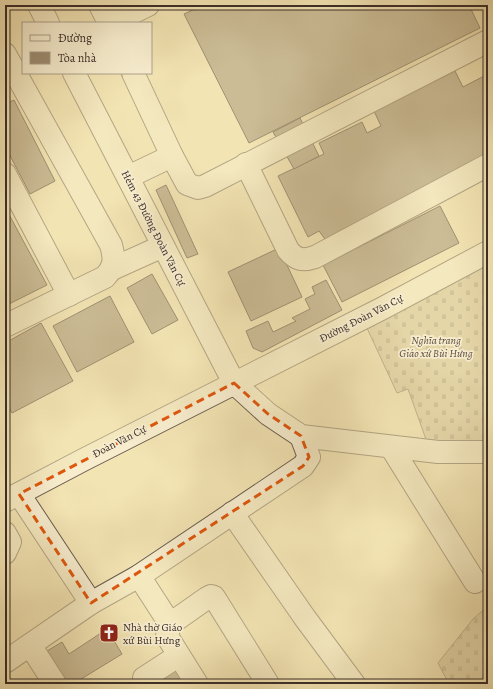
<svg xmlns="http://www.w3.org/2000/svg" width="493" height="689" font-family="Alegreya,serif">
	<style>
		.cemetery { fill: url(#cemetery-stones); stroke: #887a62 }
		.building { fill: #9b8d71; stroke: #3b2e29 }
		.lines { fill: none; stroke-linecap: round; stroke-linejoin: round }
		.minor-casing { stroke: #695c4c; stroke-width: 24 }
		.minor { stroke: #f7edce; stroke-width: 22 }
		.marked { fill: none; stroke: #df570d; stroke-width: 3; stroke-dasharray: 8 5; stroke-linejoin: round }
		.labels { text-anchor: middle; stroke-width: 3.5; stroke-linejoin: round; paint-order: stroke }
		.street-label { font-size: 11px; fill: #3b2e29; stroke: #f7edce }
		.park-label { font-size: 11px; font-style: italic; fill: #5a4c40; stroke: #f7edce }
		.poi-label { font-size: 11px; fill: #3b2e29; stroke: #f7edce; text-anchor: start }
	</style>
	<defs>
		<pattern id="cemetery-stones" width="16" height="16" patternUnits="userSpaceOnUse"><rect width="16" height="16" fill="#d4c59c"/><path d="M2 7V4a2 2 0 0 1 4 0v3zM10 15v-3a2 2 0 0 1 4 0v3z" fill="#ada07f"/></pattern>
	</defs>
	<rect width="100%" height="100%" fill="#f3e4b3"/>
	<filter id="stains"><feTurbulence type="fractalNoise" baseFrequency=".005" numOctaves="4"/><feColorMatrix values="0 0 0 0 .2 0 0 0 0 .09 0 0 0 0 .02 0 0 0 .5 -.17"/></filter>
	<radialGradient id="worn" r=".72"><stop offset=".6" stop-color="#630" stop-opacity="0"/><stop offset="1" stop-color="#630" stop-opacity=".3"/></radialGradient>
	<g class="cemetery">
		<polygon points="488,261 488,447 428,445 408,389 397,393 366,326"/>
		<polygon points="488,606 488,684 449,684 438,663 473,619"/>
	</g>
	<g class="building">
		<polygon points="194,5 469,5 480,28 249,143 184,14 195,9"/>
		<polygon points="455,71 463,87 488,74 488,154 325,239 319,231 308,237 278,176 324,154 319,143 362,122 367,133 381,126 374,111"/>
		<polygon points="14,100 55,181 30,194 5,146 5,104"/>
		<polygon points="300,118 319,156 294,169 273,132"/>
		<polygon points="166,185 198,254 187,258 156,190"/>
		<polygon points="440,206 459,243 342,302 323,265"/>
		<polygon points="5,207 47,285 5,306"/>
		<polygon points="279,248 302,297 251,321 228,272"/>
		<polygon points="152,274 178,320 152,334 127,288"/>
		<polygon points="326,280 342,310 262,352 253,348 246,331 268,321 273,332 296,321 292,318 310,309 305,299 315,294 312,287"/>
		<polygon points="110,296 134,342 77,372 53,326"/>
		<polygon points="41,323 73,381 12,413 5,399 5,343"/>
		<polygon points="107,629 122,654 73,684 61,684 42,654 62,642 69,654"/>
		<polygon points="177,663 191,684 153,684"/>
	</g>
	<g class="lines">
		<g class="minor-casing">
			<g id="minor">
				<polyline points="39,5 48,23"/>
				<polyline points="100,5 109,23"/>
				<polyline points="111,23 148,5"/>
				<path d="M5,54L111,245C115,259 115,266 105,277L5,326"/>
				<polyline points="74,73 234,383 268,414 301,436 438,452 488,452"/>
				<polyline points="172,156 187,184 198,188 205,186 488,41"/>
				<path d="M246,164L288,250C296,260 303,261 315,257L488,165"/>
				<polyline points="5,174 69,295"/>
				<polyline points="128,177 172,156 133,73"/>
				<polyline points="112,269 163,246"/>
				<polyline points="391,447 475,582"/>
				<polyline points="19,494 91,603"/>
				<polyline points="5,501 85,459 383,308 488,252"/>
				<polyline points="232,513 305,618 354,684"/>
				<polyline points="5,533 10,542 5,553"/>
				<polyline points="139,576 170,624 167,636 197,684"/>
				<polyline points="170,624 207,598 211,596 214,597 268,684"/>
				<polyline points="30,645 55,684"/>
				<polyline points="5,662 91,603 139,576 303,466 309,457 301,436"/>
				<polyline points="148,684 144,678 178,656"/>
			</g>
		</g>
		<use href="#minor" class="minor"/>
	</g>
	<path d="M0 0H493V689H0ZM234,383L268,414L301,436L309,457L303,466L91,603L19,494Z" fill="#f3e4b3" fill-opacity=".55" fill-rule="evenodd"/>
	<path class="marked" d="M234,383L268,414L301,436L309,457L303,466L91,603L19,494Z"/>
	<defs>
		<g id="church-square" transform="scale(1)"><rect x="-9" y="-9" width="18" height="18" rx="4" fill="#8f2418" stroke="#f7edce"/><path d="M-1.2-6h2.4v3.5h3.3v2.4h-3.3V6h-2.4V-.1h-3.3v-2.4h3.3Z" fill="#fff"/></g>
	</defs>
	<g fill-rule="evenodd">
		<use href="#church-square" x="109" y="633"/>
	</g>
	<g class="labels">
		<g class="street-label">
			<text transform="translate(154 228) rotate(63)" y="4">Hẻm 43 Đường Đoàn Văn Cự</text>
			<text transform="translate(361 318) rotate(-27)" y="4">Đường Đoàn Văn Cự</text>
			<text transform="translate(119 441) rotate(-27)" y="4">Đoàn Văn Cự</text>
		</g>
		<g class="park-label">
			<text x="436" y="344">Nghĩa trang<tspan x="436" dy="13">Giáo xứ Bùi Hưng</tspan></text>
		</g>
		<g class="poi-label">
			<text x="123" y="631">Nhà thờ Giáo<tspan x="123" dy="13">xứ Bùi Hưng</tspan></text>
		</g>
	</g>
	<rect width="493" height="689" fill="none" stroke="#f3e4b3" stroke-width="20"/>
	<rect x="6" y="6" width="481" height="677" fill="none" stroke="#3b2e29" stroke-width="2"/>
	<rect x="10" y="10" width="473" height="669" fill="none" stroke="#3b2e29"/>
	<rect x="22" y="22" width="130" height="52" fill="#f7edce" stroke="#aca18c"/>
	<rect x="30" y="35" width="20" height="6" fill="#f7edce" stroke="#aca18c"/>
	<text x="58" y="42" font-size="12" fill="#3b2e29">Đường</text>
	<rect x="30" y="52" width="20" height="12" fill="#9b8d71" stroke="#aca18c"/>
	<text x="58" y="62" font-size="12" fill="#3b2e29">Tòa nhà</text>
	<rect width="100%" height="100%" filter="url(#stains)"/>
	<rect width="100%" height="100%" fill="url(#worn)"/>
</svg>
